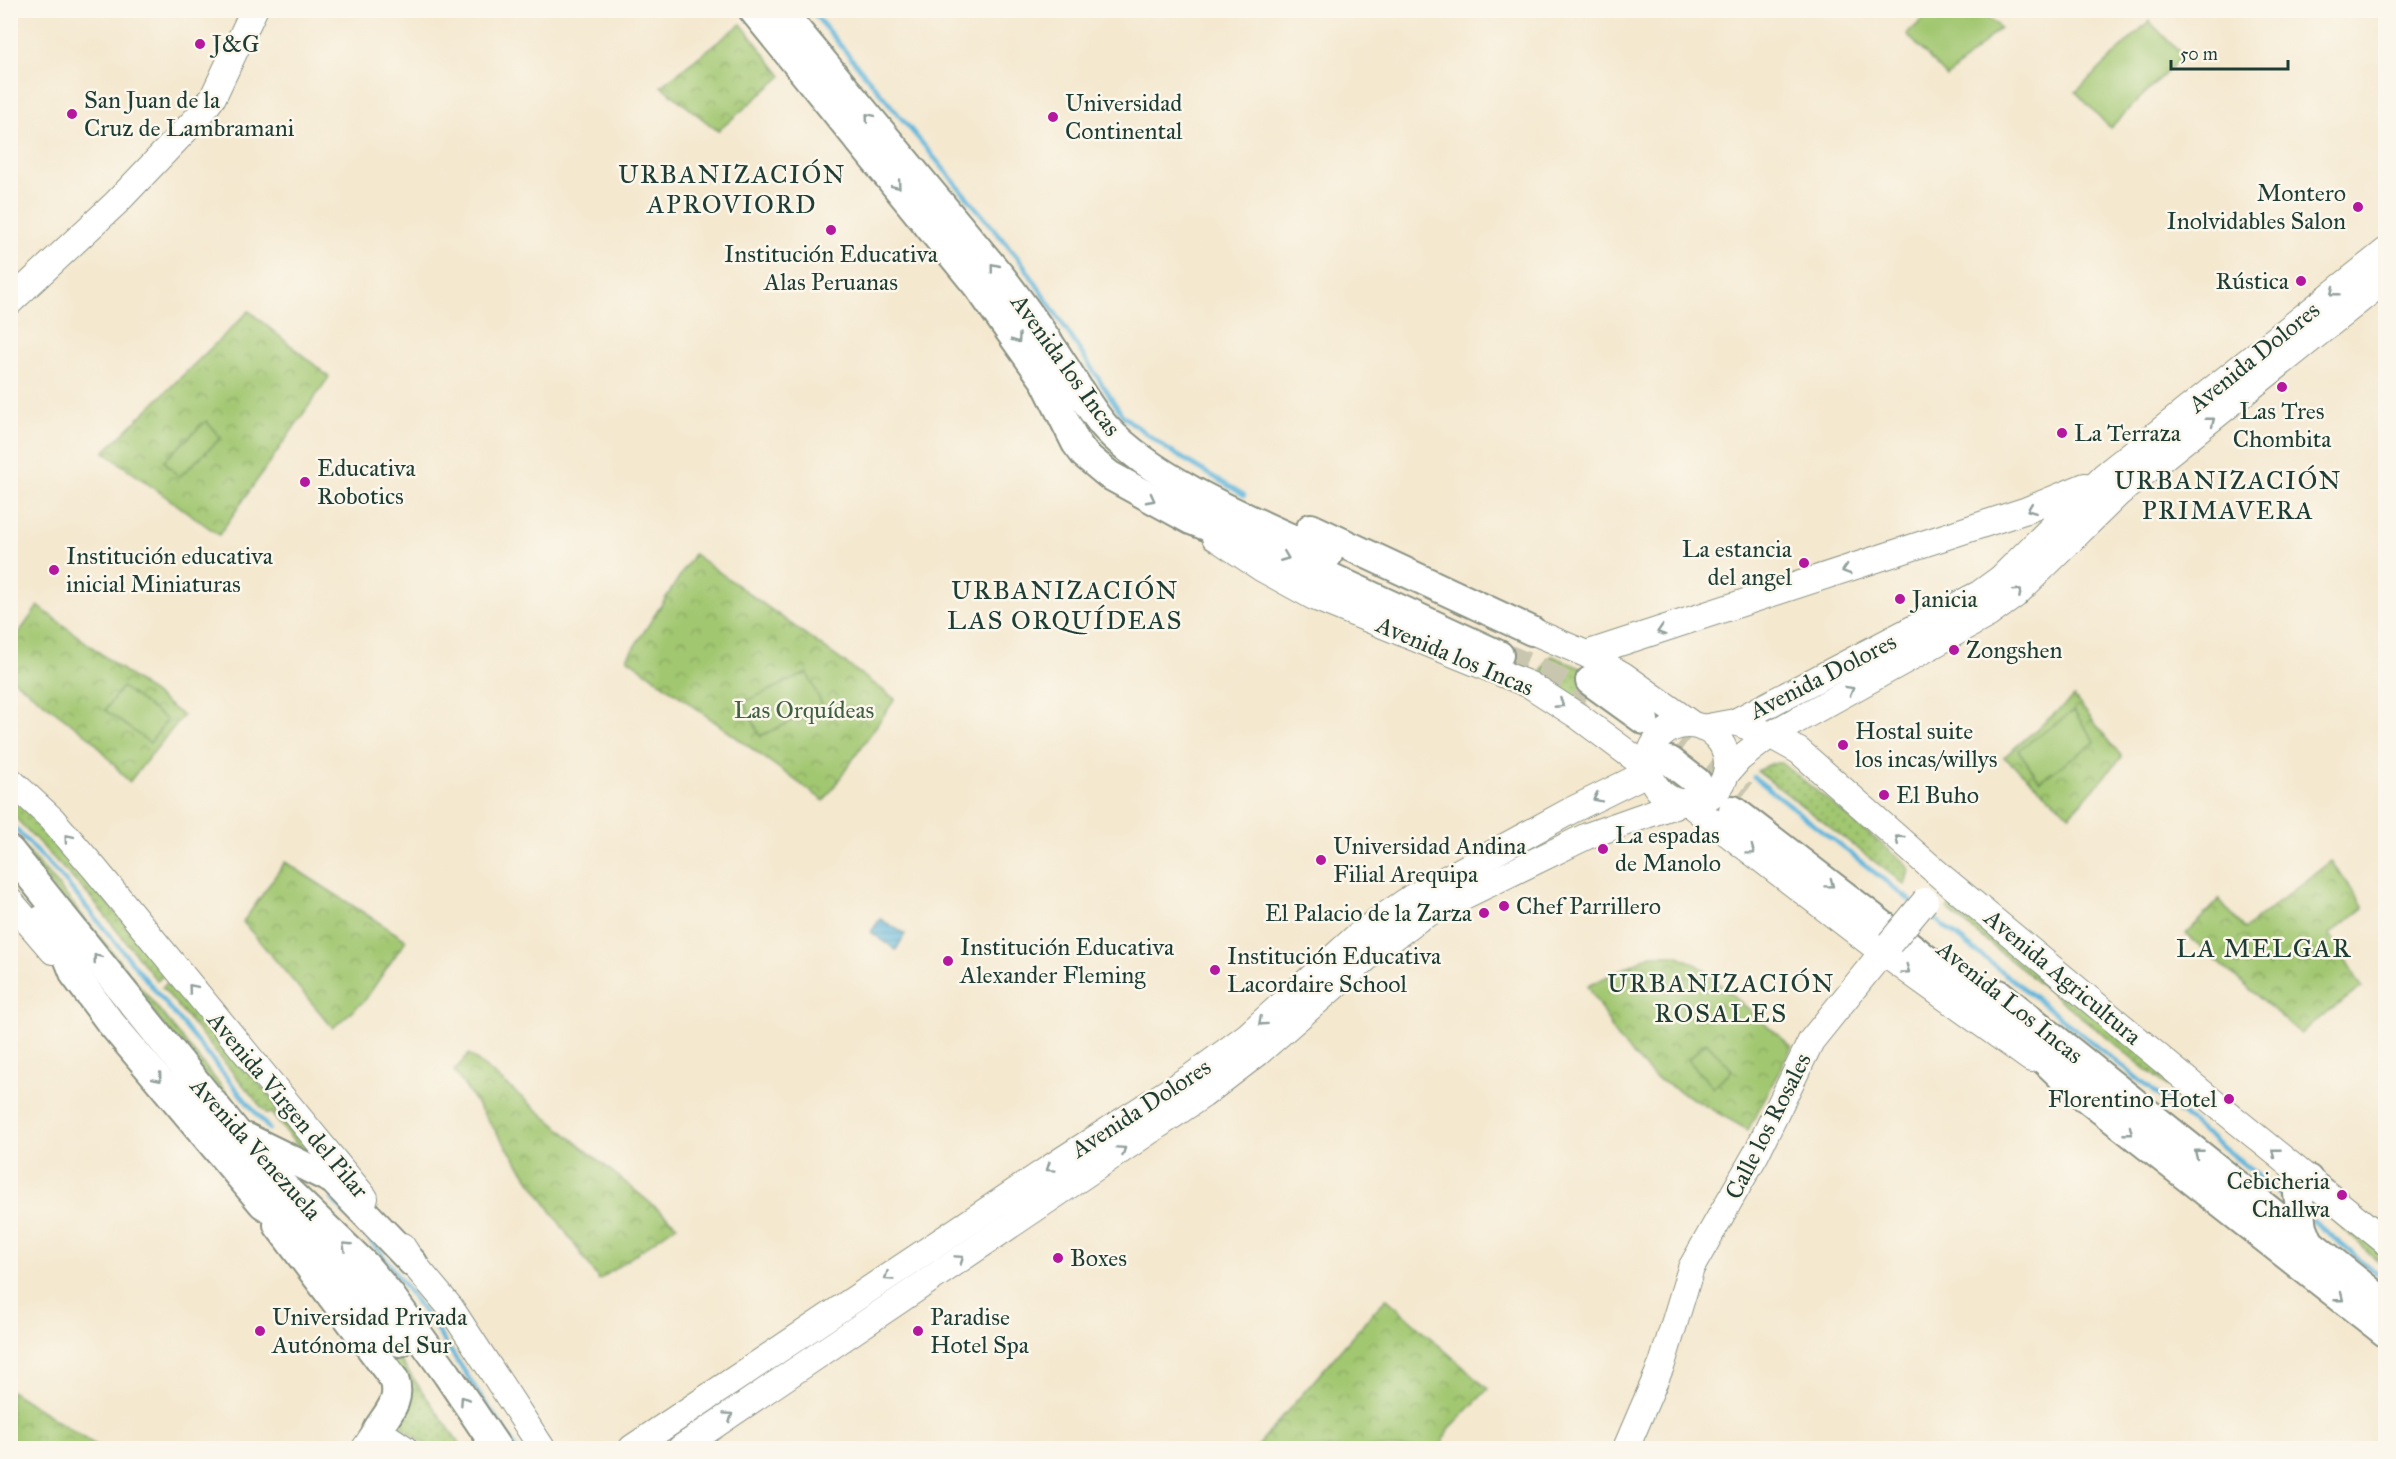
<svg xmlns="http://www.w3.org/2000/svg" width="2396" height="1459" font-family="'IM FELL Great Primer',serif">
	<style>
		.grass { fill: url(#grass-dots); stroke: #608252; stroke-width: 1.5 }
		.park { fill: url(#park-crowns); stroke: #608252; stroke-width: 1.5 }
		.pitch { fill: #a2c771; stroke: #608252; stroke-width: 1.5 }
		.water { fill: url(#water-rules); stroke: #407a88; stroke-width: 1.5 }
		.lines { fill: none; stroke-linecap: round; stroke-linejoin: round }
		.stream { stroke: #60b6dc; stroke-width: 4.5 }
		.primary-tunnel { stroke: #c9c6b0; stroke-width: 28; stroke-dasharray: 28 14; stroke-linecap: butt }
		.secondary-casing { stroke: #8a9282; stroke-width: 28 }
		.primary-casing { stroke: #8a9282; stroke-width: 32 }
		.secondary { stroke: #fff; stroke-width: 26 }
		.primary { stroke: #fff; stroke-width: 28 }
		.secondary-bridge-casing { stroke: #8a9282; stroke-width: 28; stroke-linecap: butt }
		.secondary-bridge { stroke: #fff; stroke-width: 26 }
		.oneway { stroke: #8f9e9a }
		.poi-dot { fill: #b5179e; stroke: #fbf7ec; stroke-width: 2 }
		.labels { text-anchor: middle; stroke-width: 5; stroke-linejoin: round; paint-order: stroke }
		.poi-label { font-size: 24px; fill: #1f3d34; stroke: #fbf7ec; text-anchor: start }
		.street-label { font-size: 24px; fill: #1f3d34; stroke: #fbf7ec }
		.park-label { font-size: 24px; fill: #406043; stroke: #fbf7ec }
		.neighbourhood-label { font-size: 26px; letter-spacing: 1.5px; fill: #1f3d34; stroke: #fbf7ec }
	</style>
	<defs>
		<pattern id="grass-dots" width="8" height="8" patternUnits="userSpaceOnUse" patternTransform="scale(1.5)"><rect width="8" height="8" fill="#a2c771"/><path d="M2 2h.1M6 6h.1" fill="none" stroke="#83a35e" stroke-width="1.8" stroke-linecap="round"/></pattern>
		<pattern id="park-crowns" width="20" height="18" patternUnits="userSpaceOnUse" patternTransform="scale(1.5)"><rect width="20" height="18" fill="#a2c771"/><path d="M2 6a3 3 0 1 1 6 0M12 15a3 3 0 1 1 6 0" fill="none" stroke="#83a35e"/></pattern>
		<pattern id="water-rules" width="6" height="5" patternUnits="userSpaceOnUse" patternTransform="scale(1.5)"><rect width="6" height="5" fill="#60b6dc"/><path d="M0 2.5h6" fill="none" stroke="#4f95b3"/></pattern>
	</defs>
	<rect width="100%" height="100%" fill="#fbf7ec"/>
	<filter id="ink" filterUnits="userSpaceOnUse"><feTurbulence type="fractalNoise" baseFrequency=".0167" numOctaves="2"/><feDisplacementMap in="SourceGraphic" scale="12" xChannelSelector="R" yChannelSelector="G"/><feConvolveMatrix kernelMatrix="1 2 1 2 8 2 1 2 1" color-interpolation-filters="sRGB"/></filter>
	<filter id="wash" filterUnits="userSpaceOnUse"><feTurbulence type="fractalNoise" baseFrequency=".008" numOctaves="4" result="noise"/><feDisplacementMap in="SourceGraphic" scale="24" xChannelSelector="R" yChannelSelector="G"/><feGaussianBlur stdDeviation="1.35" result="paint"/><feColorMatrix in="noise" values="0 0 0 0 0 0 0 0 0 0 0 0 0 0 0 0 0 1.4 0 .05"/><feComposite in="paint" operator="in"/></filter>
	<g filter="url(#wash)">
		<rect width="100%" height="100%" fill="#f4e8cf"/>
		<g class="grass">
			<polygon points="1552,656 1602,677 1581,689 1588,712 1542,671 1548,659"/>
			<polygon points="1772,763 1782,763 1905,863 1909,870 1905,885 1757,771"/>
			<polygon points="10,792 23,803 167,973 157,981 91,898 11,813"/>
			<polygon points="10,832 51,877 238,1107 238,1117 11,837"/>
			<polygon points="1952,902 2168,1072 2167,1086 1947,909"/>
			<polygon points="172,979 316,1151 308,1159 271,1113 267,1114 162,987"/>
			<polygon points="2325,1204 2385,1255 2385,1267 2329,1216"/>
			<polygon points="364,1310 463,1448 431,1448 392,1421 408,1400"/>
		</g>
		<g class="park">
			<polygon points="741,24 782,76 718,131 661,86"/>
			<polygon points="249,311 329,377 219,535 104,452"/>
			<polygon points="694,554 895,699 824,801 627,658"/>
			<polygon points="38,606 183,716 129,782 92,739 11,678 11,644"/>
			<polygon points="2074,697 2122,757 2070,815 2004,757"/>
			<polygon points="2331,861 2364,908 2330,934 2362,987 2300,1033 2186,934 2219,899 2244,929"/>
			<polygon points="285,862 406,940 365,1000 333,1028 243,922"/>
			<polygon points="1651,955 1676,955 1699,966 1792,1047 1748,1130 1654,1077 1618,1039 1588,986"/>
			<polygon points="469,1054 677,1225 599,1280 454,1071"/>
			<polygon points="1386,1298 1488,1389 1450,1428 1440,1448 1259,1448 1257,1446"/>
			<polygon points="10,1391 11,1391 100,1448 11,1448"/>
		</g>
		<g class="pitch">
			<polygon points="1932,11 1983,11 2000,28 1947,77 1907,34"/>
			<polygon points="2149,21 2183,56 2110,128 2076,92"/>
			<polygon points="206,421 221,438 179,477 164,461"/>
			<polygon points="807,673 823,707 760,736 744,702"/>
			<polygon points="122,687 167,720 150,743 105,710"/>
			<polygon points="2074,711 2095,742 2040,781 2018,750"/>
			<polygon points="1706,1042 1732,1070 1713,1087 1688,1060"/>
		</g>
		<polygon class="water" points="880,919 905,934 896,950 871,932"/>
		<g class="lines">
			<g class="stream">
				<polyline points="811,10 1023,264 1123,416 1167,449 1244,495"/>
				<polyline points="1754,777 1912,902"/>
				<polyline points="10,823 65,881 269,1129"/>
				<polyline points="1926,912 2117,1062 2288,1200"/>
				<polyline points="332,1199 378,1249 431,1322 516,1448"/>
				<polyline points="2313,1221 2386,1281"/>
			</g>
		</g>
	</g>
	<g filter="url(#ink)">
		<g class="lines">
			<g class="primary-tunnel">
				<polyline points="1499,655 1545,674 1586,699"/>
				<polyline points="1644,720 1683,748"/>
				<polyline points="1707,767 1744,795"/>
			</g>
			<g class="secondary-casing">
				<g id="secondary">
					<polyline points="10,302 116,203 200,115 213,97 254,10"/>
					<polyline points="1215,537 1261,568 1314,597 1530,685 1578,716 1649,769"/>
					<polyline points="1532,631 1586,654 1623,675 1693,725"/>
					<polyline points="1586,654 2027,510 2085,486"/>
					<polyline points="1735,722 1770,735 1799,751 1943,878 2212,1101 2386,1242"/>
					<circle cx="1688" cy="764" r="39"/>
					<polyline points="1702,728 1735,722 1979,594 2001,578 2104,476 2386,251"/>
					<polyline points="1726,774 1739,759 1770,735 1989,614 2014,596 2119,493 2386,279"/>
					<polyline points="10,780 52,819 95,869 365,1198"/>
					<polyline points="1688,803 1882,952 2031,1059"/>
					<polyline points="10,901 53,951"/>
					<polyline points="402,1246 413,1263 450,1307 542,1448"/>
					<polyline points="365,1448 377,1430 404,1448"/>
					<polyline points="632,1448 1062,1160 1191,1077 1247,1036 1356,937 1377,921 1411,898 1572,810 1649,772"/>
					<polyline points="681,1448 1203,1095 1258,1053 1369,956 1421,917 1587,836 1683,802"/>
					<polyline points="1626,1448 1662,1364 1691,1268 1756,1154 1811,1041 1890,943"/>
				</g>
			</g>
			<g class="primary-casing">
				<g id="primary">
					<polyline points="753,10 979,288 1045,381 1076,443 1085,455 1109,475 1191,520 1289,558 1499,655"/>
					<path d="M780,10L1002,278C1022,304 1042,331 1060,360C1075,382 1088,408 1106,428C1160,485 1257,522 1328,555"/>
					<polyline points="1311,528 1532,631"/>
					<polyline points="1590,681 1644,720"/>
					<polyline points="1670,761 1697,782"/>
					<polyline points="1733,810 1915,950 2012,1029 2076,1090 2386,1333"/>
					<polyline points="10,851 253,1153 289,1192 365,1265 390,1295 447,1374 497,1448"/>
					<path d="M43,919L65,950L75,975L110,1022L263,1204C321,1239 360,1287 400,1342"/>
					<polyline points="1999,994 2386,1304"/>
					<polyline points="247,1138 333,1180 413,1263"/>
					<polyline points="2308,1179 2298,1194 2303,1227 2309,1242"/>
					<path d="M278,1225L394,1379C402,1400 388,1413 377,1430"/>
				</g>
			</g>
			<use href="#secondary" class="secondary"/>
			<use href="#primary" class="primary"/>
			<g class="secondary-bridge-casing">
				<polyline id="secondary-bridge" points="1890,943 1925,901"/>
			</g>
			<use href="#secondary-bridge" class="secondary-bridge"/>
		</g>
		<defs><path id="oneway-chevron" d="M-2-3.5L2.5 0L-2 3.5" fill="none" stroke-width="1.6" stroke-linecap="round" stroke-linejoin="round" transform="scale(1.5)"/></defs>
		<g class="oneway">
			<use href="#oneway-chevron" transform="translate(869 117) rotate(-130)"/>
			<use href="#oneway-chevron" transform="translate(897 185) rotate(50)"/>
			<use href="#oneway-chevron" transform="translate(994 267) rotate(-129)"/>
			<use href="#oneway-chevron" transform="translate(2334 292) rotate(141)"/>
			<use href="#oneway-chevron" transform="translate(1017 339) rotate(55)"/>
			<use href="#oneway-chevron" transform="translate(2211 421) rotate(-39)"/>
			<use href="#oneway-chevron" transform="translate(1151 499) rotate(28)"/>
			<use href="#oneway-chevron" transform="translate(2031 509) rotate(159)"/>
			<use href="#oneway-chevron" transform="translate(1285 557) rotate(22)"/>
			<use href="#oneway-chevron" transform="translate(1846 570) rotate(162)"/>
			<use href="#oneway-chevron" transform="translate(2018 592) rotate(-43)"/>
			<use href="#oneway-chevron" transform="translate(1661 631) rotate(162)"/>
			<use href="#oneway-chevron" transform="translate(1850 690) rotate(-29)"/>
			<use href="#oneway-chevron" transform="translate(1560 704) rotate(33)"/>
			<use href="#oneway-chevron" transform="translate(1597 798) rotate(154)"/>
			<use href="#oneway-chevron" transform="translate(68 838) rotate(-130)"/>
			<use href="#oneway-chevron" transform="translate(1899 839) rotate(-139)"/>
			<use href="#oneway-chevron" transform="translate(1751 851) rotate(37)"/>
			<use href="#oneway-chevron" transform="translate(1830 884) rotate(37)"/>
			<use href="#oneway-chevron" transform="translate(97 958) rotate(-128)"/>
			<use href="#oneway-chevron" transform="translate(1906 970) rotate(36)"/>
			<use href="#oneway-chevron" transform="translate(192 988) rotate(-130)"/>
			<use href="#oneway-chevron" transform="translate(1262 1022) rotate(138)"/>
			<use href="#oneway-chevron" transform="translate(158 1078) rotate(50)"/>
			<use href="#oneway-chevron" transform="translate(2129 1132) rotate(38)"/>
			<use href="#oneway-chevron" transform="translate(1122 1150) rotate(-34)"/>
			<use href="#oneway-chevron" transform="translate(2275 1152) rotate(-141)"/>
			<use href="#oneway-chevron" transform="translate(2198 1153) rotate(-141)"/>
			<use href="#oneway-chevron" transform="translate(1050 1168) rotate(146)"/>
			<use href="#oneway-chevron" transform="translate(346 1246) rotate(-136)"/>
			<use href="#oneway-chevron" transform="translate(960 1259) rotate(-34)"/>
			<use href="#oneway-chevron" transform="translate(888 1277) rotate(146)"/>
			<use href="#oneway-chevron" transform="translate(2340 1298) rotate(38)"/>
			<use href="#oneway-chevron" transform="translate(464 1400) rotate(-124)"/>
			<use href="#oneway-chevron" transform="translate(729 1416) rotate(-34)"/>
		</g>
	</g>
	<g class="poi-dot">
		<circle cx="200" cy="44" r="6"/>
		<circle cx="72" cy="114" r="6"/>
		<circle cx="1053" cy="117" r="6"/>
		<circle cx="2358" cy="207" r="6"/>
		<circle cx="831" cy="230" r="6"/>
		<circle cx="2301" cy="281" r="6"/>
		<circle cx="2282" cy="387" r="6"/>
		<circle cx="2062" cy="433" r="6"/>
		<circle cx="305" cy="482" r="6"/>
		<circle cx="1804" cy="563" r="6"/>
		<circle cx="54" cy="570" r="6"/>
		<circle cx="1900" cy="599" r="6"/>
		<circle cx="1954" cy="650" r="6"/>
		<circle cx="1843" cy="745" r="6"/>
		<circle cx="1884" cy="795" r="6"/>
		<circle cx="1603" cy="849" r="6"/>
		<circle cx="1321" cy="860" r="6"/>
		<circle cx="1504" cy="906" r="6"/>
		<circle cx="1484" cy="913" r="6"/>
		<circle cx="948" cy="961" r="6"/>
		<circle cx="1215" cy="970" r="6"/>
		<circle cx="2229" cy="1099" r="6"/>
		<circle cx="2342" cy="1195" r="6"/>
		<circle cx="1058" cy="1258" r="6"/>
		<circle cx="260" cy="1331" r="6"/>
		<circle cx="918" cy="1331" r="6"/>
	</g>
	<g class="labels">
		<g class="poi-label">
			<text x="212" y="52">J&amp;G</text>
			<text x="84" y="108">San Juan de la<tspan x="84" dy="28">Cruz de Lambramani</tspan></text>
			<text x="1065" y="111">Universidad<tspan x="1065" dy="28">Continental</tspan></text>
			<text x="2346" y="201" text-anchor="end">Montero<tspan x="2346" dy="28">Inolvidables Salon</tspan></text>
			<text x="831" y="262" text-anchor="middle">Institución Educativa<tspan x="831" dy="28">Alas Peruanas</tspan></text>
			<text x="2289" y="289" text-anchor="end">Rústica</text>
			<text x="2282" y="419" text-anchor="middle">Las Tres<tspan x="2282" dy="28">Chombita</tspan></text>
			<text x="2074" y="441">La Terraza</text>
			<text x="317" y="476">Educativa<tspan x="317" dy="28">Robotics</tspan></text>
			<text x="1792" y="557" text-anchor="end">La estancia<tspan x="1792" dy="28">del angel</tspan></text>
			<text x="66" y="564">Institución educativa<tspan x="66" dy="28">inicial Miniaturas</tspan></text>
			<text x="1912" y="607">Janicia</text>
			<text x="1966" y="658">Zongshen</text>
			<text x="1855" y="739">Hostal suite<tspan x="1855" dy="28">los incas/willys</tspan></text>
			<text x="1896" y="803">El Buho</text>
			<text x="1615" y="843">La espadas<tspan x="1615" dy="28">de Manolo</tspan></text>
			<text x="1333" y="854">Universidad Andina<tspan x="1333" dy="28">Filial Arequipa</tspan></text>
			<text x="1516" y="914">Chef Parrillero</text>
			<text x="1472" y="921" text-anchor="end">El Palacio de la Zarza</text>
			<text x="960" y="955">Institución Educativa<tspan x="960" dy="28">Alexander Fleming</tspan></text>
			<text x="1227" y="964">Institución Educativa<tspan x="1227" dy="28">Lacordaire School</tspan></text>
			<text x="2217" y="1107" text-anchor="end">Florentino Hotel</text>
			<text x="2330" y="1189" text-anchor="end">Cebicheria<tspan x="2330" dy="28">Challwa</tspan></text>
			<text x="1070" y="1266">Boxes</text>
			<text x="272" y="1325">Universidad Privada<tspan x="272" dy="28">Autónoma del Sur</tspan></text>
			<text x="930" y="1325">Paradise<tspan x="930" dy="28">Hotel Spa</tspan></text>
		</g>
		<g class="street-label">
			<text transform="translate(2254 357) rotate(-39)" y="8">Avenida Dolores</text>
			<text transform="translate(1066 365) rotate(54)" y="8">Avenida los Incas</text>
			<text transform="translate(1455 656) rotate(23)" y="8">Avenida los Incas</text>
			<text transform="translate(1823 676) rotate(-27)" y="8">Avenida Dolores</text>
			<text transform="translate(2063 977) rotate(40)" y="8">Avenida Agricultura</text>
			<text transform="translate(2010 1002) rotate(39)" y="8">Avenida Los Incas</text>
			<text transform="translate(288 1105) rotate(50)" y="8">Avenida Virgen del Pilar</text>
			<text transform="translate(1141 1108) rotate(-33)" y="8">Avenida Dolores</text>
			<text transform="translate(1768 1126) rotate(-63)" y="8">Calle los Rosales</text>
			<text transform="translate(256 1149) rotate(48)" y="8">Avenida Venezuela</text>
		</g>
		<g class="park-label">
			<text x="804" y="718">Las Orquídeas</text>
		</g>
		<g class="neighbourhood-label">
			<text x="732" y="183">URBANIZACIÓN<tspan x="732" dy="30">APROVIORD</tspan></text>
			<text x="2228" y="489">URBANIZACIÓN<tspan x="2228" dy="30">PRIMAVERA</tspan></text>
			<text x="1065" y="599">URBANIZACIÓN<tspan x="1065" dy="30">LAS ORQUÍDEAS</tspan></text>
			<text x="2264" y="957">LA MELGAR</text>
			<text x="1721" y="992">URBANIZACIÓN<tspan x="1721" dy="30">ROSALES</tspan></text>
		</g>
	</g>
	<rect width="2396" height="1459" fill="none" stroke="#fbf7ec" stroke-width="36"/>
	<path d="M2171 60v9h117v-9" fill="none" stroke="#1f3d34" stroke-width="3"/>
	<text x="2180" y="60" font-size="18" fill="#1f3d34" stroke="#fbf7ec" stroke-width="4.5" paint-order="stroke">50 m</text>
</svg>
